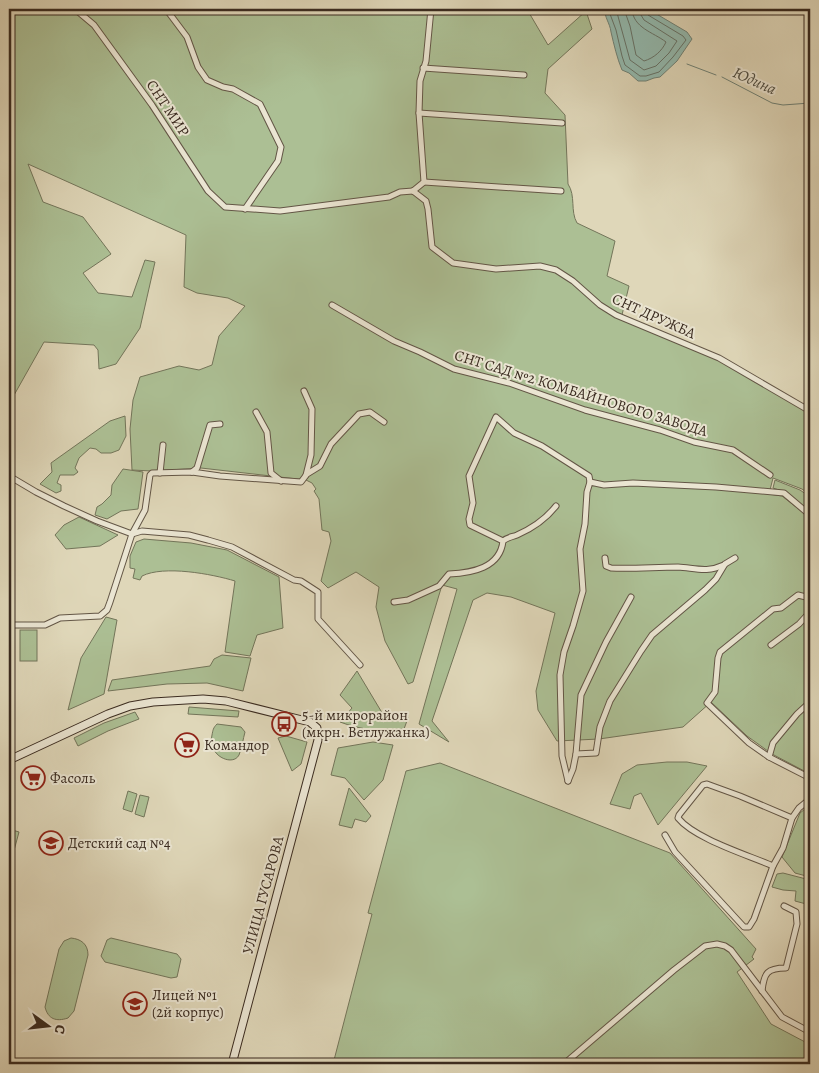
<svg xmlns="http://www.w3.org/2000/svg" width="819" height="1073" font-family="Alegreya,serif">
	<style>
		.green { fill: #acbf94; stroke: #73755a }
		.water { fill: #93baaf; stroke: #6f8176 }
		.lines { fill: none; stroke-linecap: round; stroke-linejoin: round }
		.shore { stroke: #667268; stroke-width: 1 }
		.stream { stroke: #6f8176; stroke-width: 1 }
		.street-casing { stroke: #635646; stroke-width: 7 }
		.secondary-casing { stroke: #3a2b20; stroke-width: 9 }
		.street { stroke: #eae5d2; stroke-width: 5 }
		.secondary { stroke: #eae5d2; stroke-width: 7 }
		.labels { text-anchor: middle; stroke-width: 4; stroke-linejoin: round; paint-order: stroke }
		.street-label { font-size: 15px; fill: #3a2b20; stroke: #eae5d2 }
		.poi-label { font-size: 15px; fill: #3a2b20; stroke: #eae5d2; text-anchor: start }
		.water-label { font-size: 16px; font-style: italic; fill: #504f44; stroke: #eae5d2 }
	</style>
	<rect width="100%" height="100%" fill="#dfd7b9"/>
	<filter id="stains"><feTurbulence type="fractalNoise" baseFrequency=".004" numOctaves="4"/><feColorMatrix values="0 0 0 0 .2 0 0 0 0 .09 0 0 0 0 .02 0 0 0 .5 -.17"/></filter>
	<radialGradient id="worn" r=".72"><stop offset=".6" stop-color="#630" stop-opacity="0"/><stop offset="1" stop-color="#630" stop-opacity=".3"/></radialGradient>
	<g class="green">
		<path d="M9,9H531L528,11L548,45L586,11L592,29L548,69L545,93L565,115L568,184C576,196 570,211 577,223L615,241L607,276L629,286L621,319L718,359L810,413V495L802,489L773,478L769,494L782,496L810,518V774L772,754L747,736L711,702L683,727L599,739L557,741L538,710L536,691L555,613L511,597L487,593L473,600L432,721L449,742L419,724L457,589L442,585L413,682L408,684L385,641L376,607L379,587L356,572L328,588L321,581L331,541L329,532L322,530L319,499L314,491L316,489L312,483L306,480L201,468L152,471L132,470L130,429L133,400L140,377L179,366L199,370L212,365L219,336L245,306L228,298L197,293L184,287L186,235L28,164L43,202L83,217L111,254L83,273L98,293L132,297L145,260L155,262L140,328L116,364L99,369L98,350L94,345L44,342L9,404Z"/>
		<polygon points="125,416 126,436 119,450 111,453 101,453 96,449 90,448 79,458 75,468 78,472 74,475 60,475 57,483 61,485 61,491 56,493 40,484 52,472 51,463 110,421"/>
		<polygon points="123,469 143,472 138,509 121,511 107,519 95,515 97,507 102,504 111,495 112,485"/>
		<polygon points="775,480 800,490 810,497 810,512 785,492 773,488"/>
		<polygon points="79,517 118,535 100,546 66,549 55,535 64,525"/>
		<path d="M144,539L191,543L227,550L279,577L283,628L257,635L250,656L225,652L235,581C212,574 164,565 142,576L140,580L133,578L135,569L130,568V556L136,542Z"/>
		<polygon points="106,617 117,620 104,694 68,710 81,658"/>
		<rect x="20" y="630" width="17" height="31"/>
		<polygon points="222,655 251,658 243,691 207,683 167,684 108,691 112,680 210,666 214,659"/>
		<path d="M357,671L387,721L405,712L408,718L404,729C382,732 361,730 340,722L352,708L340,695Z"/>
		<polygon points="189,707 239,711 238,717 188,714"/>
		<polygon points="135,712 139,719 108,731 78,746 74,738 104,723"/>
		<path d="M217,724L241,727L245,732C243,739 242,748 239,755C233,767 207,756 212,735C213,730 213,728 217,724Z"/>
		<polygon points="286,736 307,742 301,764 292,771 278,738"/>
		<polygon points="373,742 393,745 383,780 364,800 345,778 331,775 338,748"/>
		<polygon points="667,762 687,762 707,766 658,825 641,793 634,796 630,809 610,804 622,774 637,765"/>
		<polygon points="440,763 670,853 756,949 752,957 754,959 737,972 771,1024 807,1043 809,1039 810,1039 810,1064 333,1064 372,914 368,913 406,771"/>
		<polygon points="349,788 371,816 366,822 355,819 352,828 339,825"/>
		<polygon points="128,791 137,794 132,812 123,809"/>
		<polygon points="140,795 149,797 144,817 135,814"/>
		<polygon points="810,805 810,877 795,873 782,857 800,813"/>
		<polygon points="9,829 19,832 9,869"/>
		<polygon points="783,873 810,880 810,905 795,901 796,891 783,890 772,887 777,874"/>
		<path d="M71,938C81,939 88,944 88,955L74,1011L68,1018C56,1022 48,1019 45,1007L59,949L64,941Z"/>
		<polygon points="111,938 177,954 181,959 177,977 171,978 105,962 101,956 107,940"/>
	</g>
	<path class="water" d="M605,9H648L687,32L692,39L677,61L660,77L654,78L646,81H638L629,73L622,70C617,58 614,45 611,32C610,23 604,17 605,9Z"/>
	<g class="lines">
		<g class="shore">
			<polyline points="610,9 610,14 616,30 622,56 625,65 640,76 646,76 659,72 673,57 686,40 683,36 648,15 646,9"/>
			<polyline points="616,9 630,60 644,70 656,66 669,53 677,41 644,20 641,15 640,9"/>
			<path d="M624,9L630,26L636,55L644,61C654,58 662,51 666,42C653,32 633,28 632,9"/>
		</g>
		<g class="stream">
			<polyline points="687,64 716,75"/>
			<polyline points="722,77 772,103 783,105 810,103"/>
		</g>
		<g class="street-casing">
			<g id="street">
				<polyline points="75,9 94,25 152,105 208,191 225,207 280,211 389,197 400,192 413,191"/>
				<polyline points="166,9 187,37 198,67 207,80 223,87 233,89 260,104 281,147 278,161 245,209"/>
				<polyline points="423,68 524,75"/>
				<polyline points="419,113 562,123"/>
				<polyline points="424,182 561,191"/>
				<polyline points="413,191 426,201 428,209 432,247 453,263 496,269 540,266 556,270 573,281 600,305 616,315 719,358 810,411"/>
				<polyline points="413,191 424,182 419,113 420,81 426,61 431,9"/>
				<polyline points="332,305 394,341 420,352 454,369 509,383 585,410 660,430 694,442 733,450 770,475"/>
				<polyline points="304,391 312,409 311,455 306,475"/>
				<polyline points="256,412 267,432 271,473 281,481"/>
				<polyline points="192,472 197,468 210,425 220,424"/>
				<polyline points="160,473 163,445"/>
				<polyline points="9,476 36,492 64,506 97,521 132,534 142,531 189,535 208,540 232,547 294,580 301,581 318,592 318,619 360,665"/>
				<polyline points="503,541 470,525 469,519 473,503 469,476 496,417 514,433 542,446 589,476 590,482"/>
				<path d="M605,558L606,566L611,568C633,569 656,567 678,567C695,568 707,573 724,565"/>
				<polyline points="810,598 798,595 781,608 773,609 720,652 718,658 715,692 707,703 749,743 769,757 810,778"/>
				<path d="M394,602L408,600L439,586L449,574C472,573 500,568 503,541C508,537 512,537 517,535C533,528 545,520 556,506"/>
				<polyline points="9,625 45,625 60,618 100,616 107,610 110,602 132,534 145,510 150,475 152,473 192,472 220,476 301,482 307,474 320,466 331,444 359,414 370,412 384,422"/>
				<polyline points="771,645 799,624 810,612"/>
				<polyline points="576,754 581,695 606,642 631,597"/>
				<polyline points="769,757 773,743 797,714 810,702"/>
				<polyline points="568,781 562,756 560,675 564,652 573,626 583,591 580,549 585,524 587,492 590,482 604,485 633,483 716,487 784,493 810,515"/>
				<polyline points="568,781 573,769 576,754 596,753 600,727 610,701 641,651 652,635 705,590 716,579 725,564 735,558"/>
				<polyline points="665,835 675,852 744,927 749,927 754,919 773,866 783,848 792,818 799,808 810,799"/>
				<path d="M773,866C748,855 695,839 678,818L679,815L703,785L707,784L740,796L792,818"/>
				<path d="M762,991C764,973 767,968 786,968L797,924L796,912L784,906"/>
				<polyline points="807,1030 810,1018"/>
				<polyline points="564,1064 674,970 705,946 717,944 725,946 731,950 782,1017 810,1032"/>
			</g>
		</g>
		<g class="secondary-casing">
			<polyline id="secondary" points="9,760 108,714 130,706 153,702 203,699 226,701 310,722 317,728 318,740 232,1064"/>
		</g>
		<use href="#street" class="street"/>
		<use href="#secondary" class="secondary"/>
	</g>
	<defs>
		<g id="bus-ring" transform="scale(1.25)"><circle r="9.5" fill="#eae5d2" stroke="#8f2418" stroke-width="1.5"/><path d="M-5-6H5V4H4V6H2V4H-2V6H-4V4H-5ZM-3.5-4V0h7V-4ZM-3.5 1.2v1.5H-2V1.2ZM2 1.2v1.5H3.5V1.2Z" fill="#8f2418"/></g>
		<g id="supermarket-ring" transform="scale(1.25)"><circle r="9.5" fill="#eae5d2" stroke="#8f2418" stroke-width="1.5"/><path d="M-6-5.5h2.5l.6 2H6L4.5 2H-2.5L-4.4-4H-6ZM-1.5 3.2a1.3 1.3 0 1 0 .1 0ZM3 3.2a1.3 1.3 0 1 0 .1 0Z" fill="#8f2418"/></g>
		<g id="school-ring" transform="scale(1.25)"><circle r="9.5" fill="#eae5d2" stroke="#8f2418" stroke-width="1.5"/><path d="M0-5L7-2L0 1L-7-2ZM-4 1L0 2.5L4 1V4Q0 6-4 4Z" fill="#8f2418"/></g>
	</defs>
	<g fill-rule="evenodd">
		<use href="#bus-ring" x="284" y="724"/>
		<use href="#supermarket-ring" x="187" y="745"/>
		<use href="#supermarket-ring" x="33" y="778"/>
		<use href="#school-ring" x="51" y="843"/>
		<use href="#school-ring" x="135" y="1004"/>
	</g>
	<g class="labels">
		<g class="street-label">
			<text transform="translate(168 108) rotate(56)" y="5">СНТ МИР</text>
			<text transform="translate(654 316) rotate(24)" y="5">СНТ ДРУЖБА</text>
			<text transform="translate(581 393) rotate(17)" y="5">СНТ САД №2 КОМБАЙНОВОГО ЗАВОДА</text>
			<text transform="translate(263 895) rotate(-75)" y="5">УЛИЦА ГУСАРОВА</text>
		</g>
		<g class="poi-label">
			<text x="302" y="720">5-й микрорайон<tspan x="302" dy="17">(мкрн. Ветлужанка)</tspan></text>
			<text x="204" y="750">Командор</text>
			<text x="50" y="783">Фасоль</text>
			<text x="68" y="848">Детский сад №4</text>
			<text x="152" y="1000">Лицей №1<tspan x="152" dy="17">(2й корпус)</tspan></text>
		</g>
		<g class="water-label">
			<text transform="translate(755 80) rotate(24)" y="6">Юдина</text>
		</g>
	</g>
	<rect width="819" height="1073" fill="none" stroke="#dfd7b9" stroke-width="30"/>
	<rect x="10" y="10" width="799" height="1053" fill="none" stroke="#3a2b20" stroke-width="2.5"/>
	<rect x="15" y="15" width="789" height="1043" fill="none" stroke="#3a2b20"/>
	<g transform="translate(48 1026) rotate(105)" stroke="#eae5d2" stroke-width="4" paint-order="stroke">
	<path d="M0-4L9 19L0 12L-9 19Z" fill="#3a2b20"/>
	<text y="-8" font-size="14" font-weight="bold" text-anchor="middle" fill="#3a2b20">С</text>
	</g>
	<rect width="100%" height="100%" filter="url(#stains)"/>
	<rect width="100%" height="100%" fill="url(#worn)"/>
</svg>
